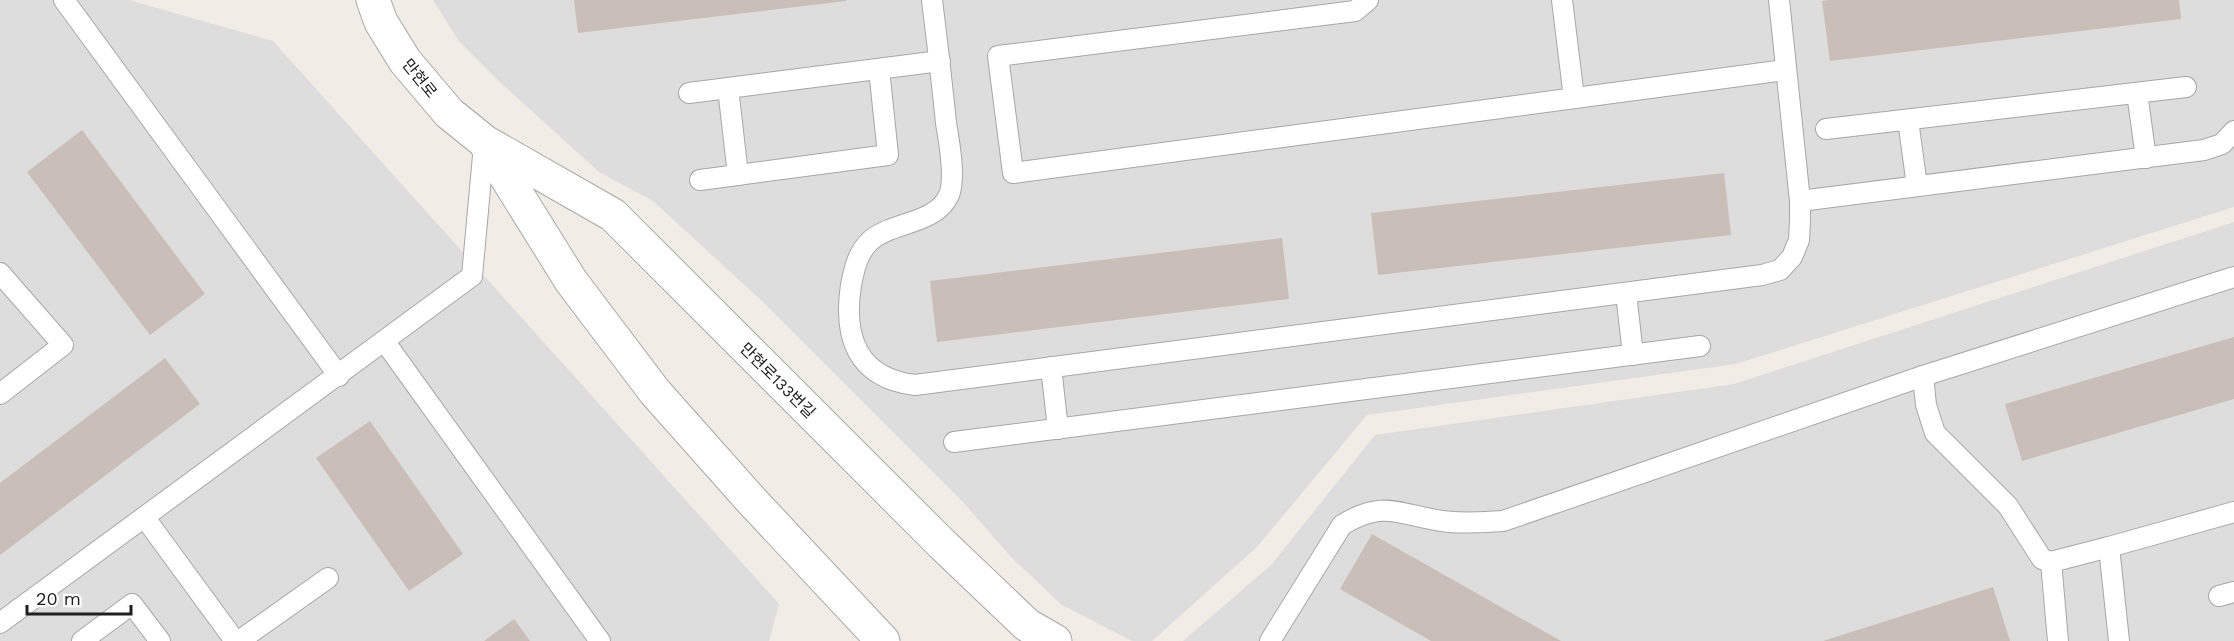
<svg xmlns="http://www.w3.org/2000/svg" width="2234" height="641" font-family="'Work Sans','Noto Sans KR',sans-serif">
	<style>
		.residential { fill: #dedddd }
		.building { fill: #c9beb8 }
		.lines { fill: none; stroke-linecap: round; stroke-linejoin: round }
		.lane-casing { stroke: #a7a7a7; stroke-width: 22 }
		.street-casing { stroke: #a7a7a7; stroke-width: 35 }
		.lane { stroke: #fff; stroke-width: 20 }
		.street { stroke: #fff; stroke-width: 33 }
		.labels { text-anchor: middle; stroke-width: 4.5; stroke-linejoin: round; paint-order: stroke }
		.street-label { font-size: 16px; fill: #202020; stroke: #fff }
	</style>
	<rect width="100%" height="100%" fill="#f1ece5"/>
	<g class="residential">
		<polygon points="0,0 129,0 273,41 779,604 769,641 0,641"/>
		<polygon points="433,0 2234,0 2234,207 1736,364 1367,415 1257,547 1152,641 1132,641 1062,605 1012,558 963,502 762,301 653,201 599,172 502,84 459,41"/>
		<polygon points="2234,222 2234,641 1183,641 1272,564 1375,435 1734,384"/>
	</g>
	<g class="building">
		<polygon points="574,0 846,0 846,1 578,33"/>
		<polygon points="1829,0 2179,0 2181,19 1830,61 1822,1"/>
		<polygon points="82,130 205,294 150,335 27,172"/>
		<polygon points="1724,173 1731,235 1378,275 1371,213"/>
		<polygon points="1282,238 1289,299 937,342 930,281"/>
		<polygon points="2234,337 2234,399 2022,461 2005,404"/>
		<polygon points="165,358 200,404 0,555 0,483"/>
		<polygon points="370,421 463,554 409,591 316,458"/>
		<polygon points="1372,534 1561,641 1431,641 1340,589"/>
		<polygon points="1993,587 2010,641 1823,641"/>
		<polygon points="514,619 530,641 484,641"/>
	</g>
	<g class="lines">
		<g class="lane-casing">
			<g id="lane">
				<polyline points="64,0 339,376"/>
				<path d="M932,0C937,41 942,82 946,123C949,141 956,178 949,195C935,226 889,221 868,243C857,255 854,270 851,285C843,337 857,378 915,385L1762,275L1780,270L1792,257L1799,240L1800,220V201L1779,0"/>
				<polyline points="1368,0 1355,11 998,56 1013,173 1785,70"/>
				<polyline points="1562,0 1574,98"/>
				<polyline points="728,88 738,175"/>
				<polyline points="689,93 940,61"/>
				<polyline points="2137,93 2146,158"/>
				<polyline points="1908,120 1917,186"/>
				<polyline points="1826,129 2186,87"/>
				<polyline points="700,180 888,155 879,69"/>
				<polyline points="1800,201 2204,150 2222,144 2234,131"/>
				<polyline points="0,273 63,345 0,394"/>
				<polyline points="1626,293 1633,355"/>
				<polyline points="385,342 600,641"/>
				<polyline points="1051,367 1058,429"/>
				<polyline points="1923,376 1926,405 1935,433 2008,506 2042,559 2051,562 2058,641"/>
				<polyline points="954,442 1700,346"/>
				<polyline points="145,518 235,641"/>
				<polyline points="2051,562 2109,547"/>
				<polyline points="2219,596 2234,592"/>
				<polyline points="0,623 472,276 484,145"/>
				<polyline points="82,641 132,604 160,641"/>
				<polyline points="239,641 328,578"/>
				<path d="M1270,641L1342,525C1384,499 1399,515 1442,521C1462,524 1483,522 1503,521L1923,376L2234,277"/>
				<polyline points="2119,641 2109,547 2234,512"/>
			</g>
		</g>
		<g class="street-casing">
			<g id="street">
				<polyline points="373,0 381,22 405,61 449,113 485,142 613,215 941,543 1027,625 1055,641"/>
				<polyline points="487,146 571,281 655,392 751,500 883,641"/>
			</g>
		</g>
		<use href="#lane" class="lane"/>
		<use href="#street" class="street"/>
	</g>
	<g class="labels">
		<g class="street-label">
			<text transform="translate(420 78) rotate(51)" y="6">만현로</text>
			<text transform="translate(778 380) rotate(45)" y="6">만현로133번길</text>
		</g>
	</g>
	<path d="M27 605v9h104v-9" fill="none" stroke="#202020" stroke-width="3"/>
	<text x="36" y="605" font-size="18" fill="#202020" stroke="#ffffff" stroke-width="4.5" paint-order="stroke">20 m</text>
</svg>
